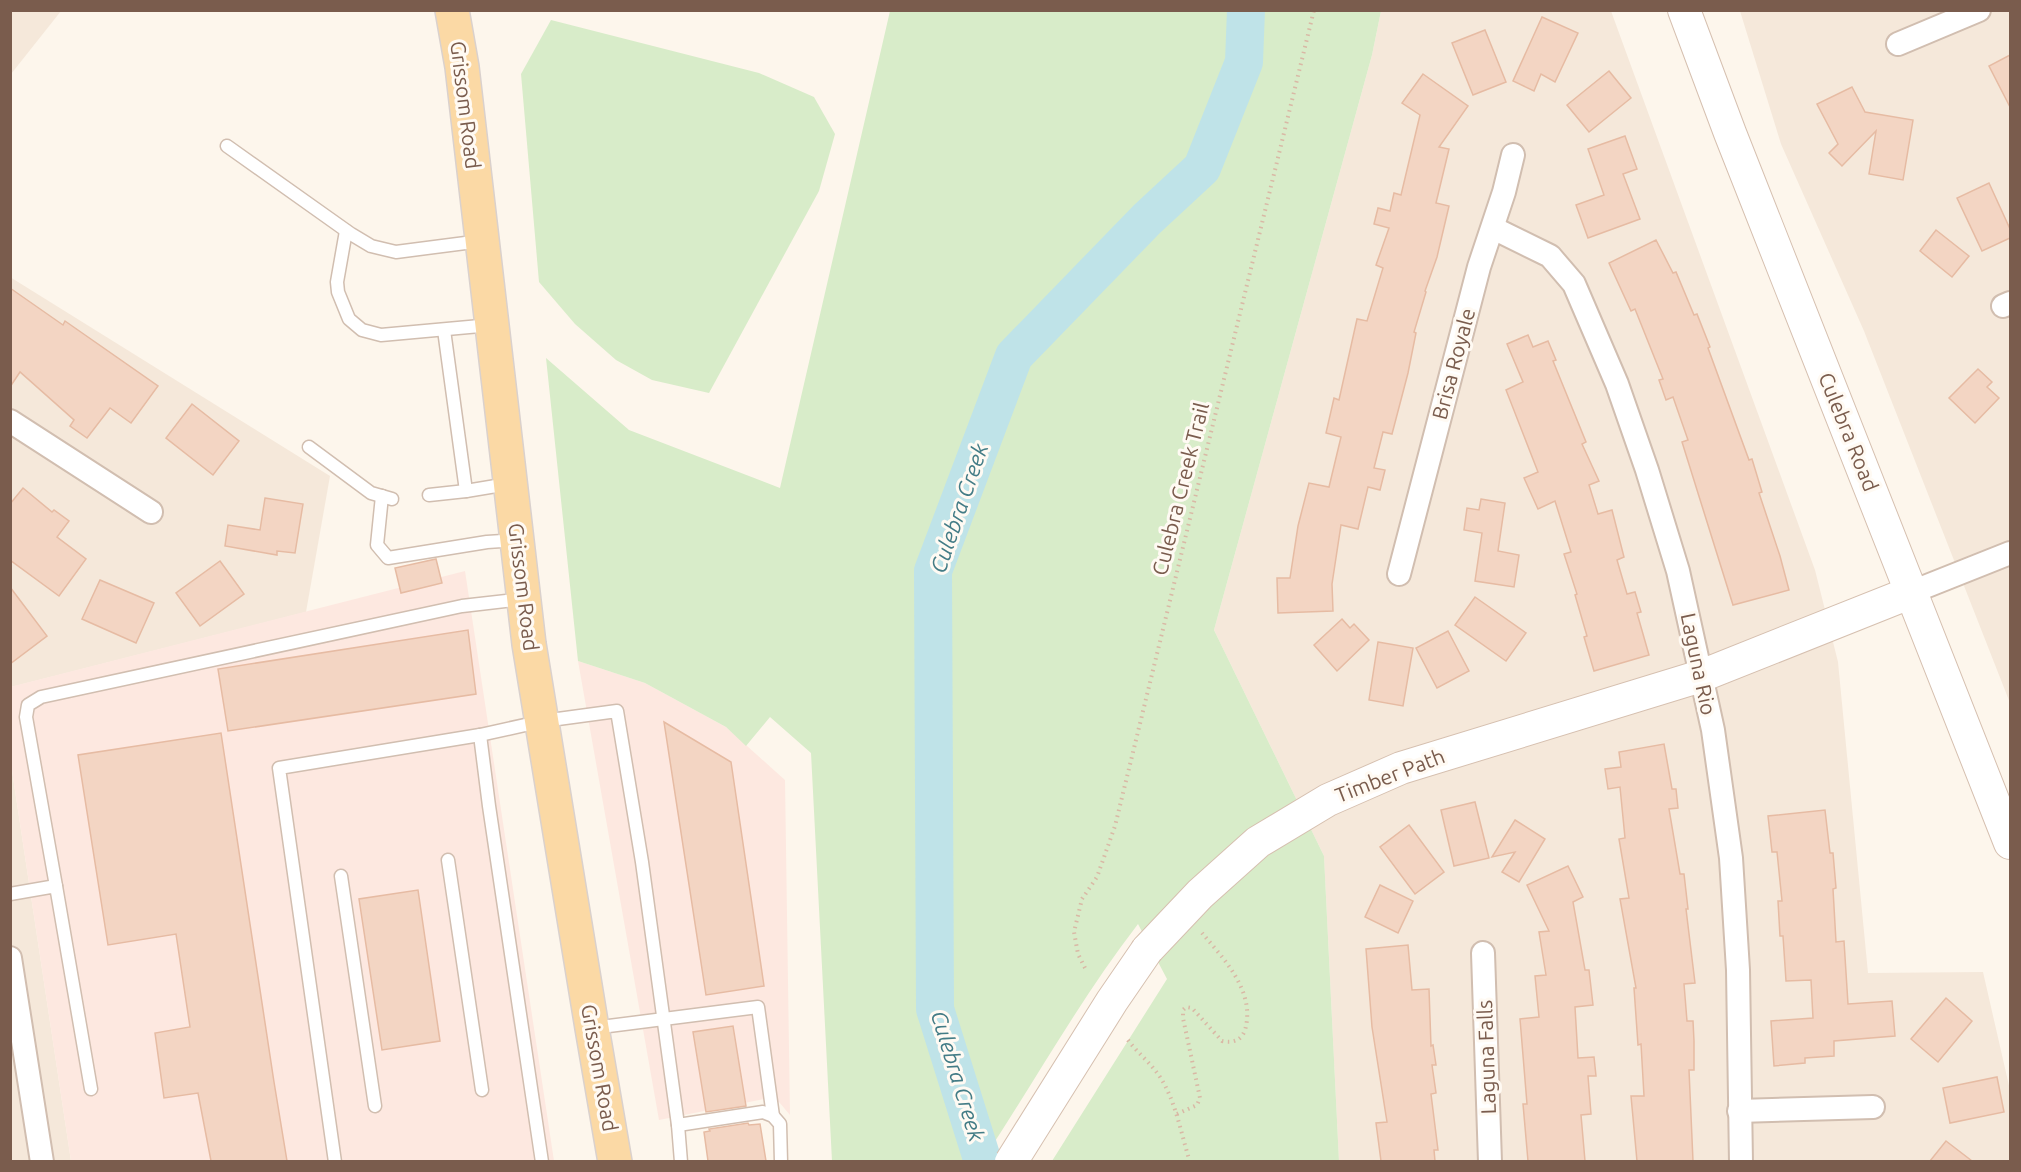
<svg xmlns="http://www.w3.org/2000/svg" width="2021" height="1172" font-family="Ubuntu,sans-serif">
	<style>
		.residential { fill: #f5e8da }
		.commercial { fill: #fde8e0 }
		.green { fill: #d8ecc9 }
		.lines { fill: none; stroke-linecap: round; stroke-linejoin: round }
		.river { stroke: #bfe3e8; stroke-width: 38 }
		.building { fill: #f3d5c3; stroke: #e6bba3; stroke-width: 1.5 }
		.lane-casing { stroke: #d1beb0; stroke-width: 15 }
		.street-casing { stroke: #d1beb0; stroke-width: 26 }
		.secondary-casing { stroke: #d6c0b0; stroke-width: 34 }
		.primary-casing { stroke: #dad1cd; stroke-width: 36 }
		.path { stroke: #d9b8a5; stroke-width: 4; stroke-dasharray: 1.5 4.5; stroke-linecap: butt }
		.lane { stroke: #fff; stroke-width: 12 }
		.street { stroke: #fff; stroke-width: 22 }
		.secondary { stroke: #fff; stroke-width: 32 }
		.primary { stroke: #fbd9a5; stroke-width: 33 }
		.secondary-bridge-casing { stroke: #d6c0b0; stroke-width: 34; stroke-linecap: butt }
		.secondary-bridge { stroke: #fff; stroke-width: 32 }
		.labels { text-anchor: middle; stroke-width: 6; stroke-linejoin: round; paint-order: stroke }
		.street-label { font-size: 21px; fill: #7a5c4d; stroke: #fffaf3 }
		.water-label { font-size: 22px; font-style: italic; fill: #437c86; stroke: #fffaf3 }
	</style>
	<rect width="100%" height="100%" fill="#fdf6ec"/>
	<g class="residential">
		<polygon points="11,10 61,11 11,74 10,11"/>
		<polygon points="1381,11 1611,11 1815,570 1838,662 1868,973 1983,972 2010,1090 2010,1161 1339,1161 1324,856 1214,630 1372,55"/>
		<polygon points="1740,11 2010,11 2010,703 1864,331 1781,144"/>
		<polygon points="10,277 330,476 306,612 11,687"/>
		<polygon points="11,764 71,1161 11,1161"/>
	</g>
	<g class="commercial">
		<polygon points="465,571 554,1161 71,1161 11,764 10,687"/>
		<polygon points="578,661 645,683 726,727 785,780 790,1115 779,1102 764,1099 659,1120"/>
	</g>
	<g class="green">
		<path d="M890,11H1381L1372,55L1214,630L1324,856L1339,1161H1052L1167,979L1138,924C1080,999 1034,1083 982,1161H832L811,753L770,717L746,746L726,727L645,683L578,661L546,358L629,430L780,488Z"/>
		<polygon points="551,20 759,73 814,97 835,134 819,191 709,393 652,380 616,360 575,324 539,282 521,74"/>
	</g>
	<g class="lines">
		<polyline class="river" points="983,1162 935,1009 933,571 1014,356 1147,219 1202,168 1244,62 1246,10"/>
	</g>
	<g class="building">
		<polygon points="1542,17 1578,33 1555,82 1541,74 1534,91 1513,81"/>
		<polygon points="1485,30 1506,82 1473,95 1452,43"/>
		<polygon points="2010,55 2010,107 1989,66"/>
		<polygon points="1609,71 1631,98 1589,132 1567,105"/>
		<polygon points="1423,74 1468,106 1439,147 1449,149 1436,203 1449,206 1437,257 1425,291 1426,292 1414,332 1416,333 1408,373 1392,434 1383,432 1374,468 1385,470 1380,490 1368,487 1358,529 1341,525 1332,584 1333,611 1278,613 1277,578 1290,578 1298,526 1309,483 1329,487 1341,437 1326,433 1334,398 1339,400 1357,319 1367,321 1383,268 1376,265 1389,228 1374,224 1378,208 1390,211 1394,193 1401,195 1420,115 1402,103"/>
		<polygon points="1852,87 1865,112 1913,120 1903,180 1869,174 1876,131 1842,166 1829,153 1838,144 1817,104"/>
		<polygon points="1625,136 1637,169 1623,174 1640,219 1588,238 1576,205 1604,195 1588,149"/>
		<polygon points="1989,183 2010,229 2010,238 1982,251 1957,198"/>
		<polygon points="1936,230 1969,256 1952,277 1920,251"/>
		<polygon points="1656,240 1673,273 1676,272 1694,315 1697,314 1710,347 1708,348 1749,460 1752,459 1762,492 1759,493 1780,556 1789,590 1733,605 1682,442 1688,440 1673,397 1666,400 1659,380 1663,379 1635,309 1631,311 1609,263"/>
		<polygon points="10,288 63,325 65,321 158,386 131,423 110,408 87,438 70,426 74,420 20,372 10,387"/>
		<polygon points="1528,335 1533,347 1548,341 1556,360 1553,361 1586,442 1582,444 1599,481 1589,485 1598,514 1612,510 1624,557 1617,560 1627,594 1635,592 1641,612 1637,613 1649,655 1594,671 1584,637 1587,636 1575,595 1577,594 1564,554 1571,552 1555,501 1538,509 1524,478 1538,472 1506,390 1523,382 1507,344"/>
		<polygon points="1978,369 1992,382 1987,387 1999,398 1975,423 1949,398"/>
		<polygon points="192,404 239,441 213,475 166,438"/>
		<polygon points="23,488 52,512 54,510 69,521 57,537 86,559 59,596 10,560 10,504"/>
		<polygon points="265,498 303,504 295,553 277,551 277,555 225,546 228,525 260,530"/>
		<polygon points="1481,499 1505,503 1498,551 1519,555 1514,587 1475,581 1482,533 1464,530 1467,508 1479,510"/>
		<polygon points="436,559 442,583 401,593 395,568"/>
		<polygon points="220,561 244,594 200,626 176,593"/>
		<polygon points="100,580 154,603 136,643 82,619"/>
		<polygon points="10,587 47,636 10,664"/>
		<polygon points="1475,597 1526,633 1506,661 1455,625"/>
		<polygon points="1342,619 1350,628 1354,624 1369,640 1337,671 1314,645"/>
		<polygon points="468,630 476,694 228,731 218,669"/>
		<polygon points="1448,631 1469,671 1437,688 1416,648"/>
		<polygon points="1378,642 1413,648 1403,706 1369,700"/>
		<polygon points="664,722 731,762 764,986 706,995"/>
		<polygon points="221,733 274,1082 287,1161 211,1161 198,1093 164,1098 155,1033 190,1027 176,934 108,945 78,755"/>
		<polygon points="1664,744 1672,789 1676,789 1678,808 1669,809 1680,874 1684,874 1688,909 1686,909 1695,983 1684,984 1687,1021 1693,1021 1694,1041 1694,1070 1689,1070 1693,1161 1637,1161 1631,1096 1644,1096 1641,1044 1638,1045 1634,988 1636,988 1620,899 1629,898 1619,839 1625,838 1620,787 1608,789 1605,769 1621,767 1619,752"/>
		<polygon points="1475,802 1489,858 1454,866 1441,810"/>
		<polygon points="1825,810 1830,853 1833,853 1836,888 1833,889 1836,942 1844,941 1848,1004 1892,1001 1895,1036 1834,1041 1834,1056 1805,1058 1805,1063 1774,1066 1771,1021 1813,1018 1811,980 1786,981 1783,936 1780,936 1778,901 1782,901 1777,852 1772,852 1768,816"/>
		<polygon points="1515,820 1545,839 1519,882 1502,872 1515,852 1492,857"/>
		<polygon points="1409,825 1444,872 1415,894 1380,847"/>
		<polygon points="1568,866 1583,897 1573,902 1585,970 1589,970 1593,1005 1575,1007 1578,1058 1594,1057 1596,1076 1588,1076 1591,1114 1581,1115 1585,1161 1528,1161 1523,1104 1527,1104 1520,1019 1539,1017 1535,976 1546,975 1539,932 1549,931 1527,885"/>
		<polygon points="1380,885 1413,901 1398,933 1365,917"/>
		<polygon points="418,890 440,1041 382,1050 359,899"/>
		<polygon points="1408,945 1412,990 1429,989 1431,1046 1433,1045 1436,1065 1432,1065 1436,1093 1431,1094 1438,1150 1434,1150 1435,1161 1381,1161 1376,1123 1387,1122 1372,1027 1366,949"/>
		<polygon points="1946,998 1972,1021 1938,1062 1911,1039"/>
		<polygon points="733,1026 746,1106 706,1112 693,1032"/>
		<polygon points="1997,1077 2004,1112 1950,1123 1943,1088"/>
		<polygon points="748,1123 749,1125 760,1124 766,1161 708,1161 704,1132 710,1131 709,1129"/>
		<polygon points="1946,1141 1972,1161 1930,1161"/>
	</g>
	<g class="lines">
		<g class="lane-casing">
			<g id="lane">
				<polyline points="227,146 351,234 371,246 396,252 481,241"/>
				<polyline points="346,231 337,282 338,292 349,319 362,330 381,335 491,325"/>
				<polyline points="444,330 466,491 508,484"/>
				<polyline points="309,447 371,493 392,499"/>
				<polyline points="429,495 466,491"/>
				<polyline points="382,496 377,545 388,558 487,542 517,540"/>
				<polyline points="480,735 489,806 542,1162"/>
				<polyline points="448,860 482,1090"/>
				<polyline points="341,876 375,1106"/>
				<polyline points="56,886 26,717 28,705 41,697 462,606 523,599"/>
				<polyline points="10,894 56,886 91,1089"/>
				<polyline points="593,1028 758,1007 773,1116"/>
				<polyline points="678,1125 763,1112 773,1116 780,1124 781,1162"/>
				<polyline points="335,1162 279,768 480,735 543,721 617,711 642,862 678,1125 681,1162"/>
			</g>
		</g>
		<g class="street-casing">
			<g id="street">
				<polyline points="1898,44 1979,10"/>
				<polyline points="1493,228 1550,256 1574,284 1617,384 1647,470 1678,571 1713,730 1731,858 1738,970 1741,1162"/>
				<polyline points="2003,306 2010,303"/>
				<polyline points="10,421 151,512"/>
				<polyline points="1399,574 1479,267 1504,192 1513,155"/>
				<polyline points="1912,592 2010,553"/>
				<polyline points="1483,953 1490,1162"/>
				<polyline points="10,958 42,1162"/>
				<polyline points="1739,1111 1873,1107"/>
			</g>
		</g>
		<g class="secondary-casing">
			<g id="secondary">
				<polyline points="1684,10 1730,133 2010,843"/>
				<polyline points="1147,950 1200,894 1258,842 1328,800 1401,768 1701,676 1912,592"/>
			</g>
		</g>
		<g class="primary-casing">
			<polyline id="primary" points="452,10 462,67 529,644 592,1028 615,1162"/>
		</g>
		<g class="path">
			<polyline points="1085,968 1078,954 1074,932 1082,899 1097,877 1115,826 1314,10"/>
			<path d="M1128,1040C1136,1051 1146,1059 1154,1069C1175,1094 1180,1131 1190,1162"/>
			<path d="M1177,1114L1197,1105L1200,1098L1183,1018V1010L1186,1007L1192,1008L1222,1041C1233,1043 1241,1041 1245,1030C1256,992 1224,959 1202,933"/>
		</g>
		<use href="#lane" class="lane"/>
		<use href="#street" class="street"/>
		<use href="#secondary" class="secondary"/>
		<use href="#primary" class="primary"/>
		<g class="secondary-bridge-casing">
			<polyline id="secondary-bridge" points="1011,1162 1112,1001 1147,950"/>
		</g>
		<use href="#secondary-bridge" class="secondary-bridge"/>
	</g>
	<g class="labels">
		<g class="street-label">
			<text transform="translate(465 105) rotate(83)" y="7">Grissom Road</text>
			<text transform="translate(1454 364) rotate(-75)" y="7">Brisa Royale</text>
			<text transform="translate(1848 432) rotate(68)" y="7">Culebra Road</text>
			<text transform="translate(1181 489) rotate(-76)" y="7">Culebra Creek Trail</text>
			<text transform="translate(523 587) rotate(83)" y="7">Grissom Road</text>
			<text transform="translate(1698 664) rotate(78)" y="7">Laguna Rio</text>
			<text transform="translate(1390 776) rotate(-21)" y="7">Timber Path</text>
			<text transform="translate(1487 1057) rotate(-92)" y="7">Laguna Falls</text>
			<text transform="translate(599 1068) rotate(80)" y="7">Grissom Road</text>
		</g>
		<g class="water-label">
			<text transform="translate(959 508) rotate(-71)" y="8">Culebra Creek</text>
			<text transform="translate(958 1076) rotate(73)" y="8">Culebra Creek</text>
		</g>
	</g>
	<rect width="2021" height="1172" fill="none" stroke="#7a5c4d" stroke-width="24"/>
</svg>
